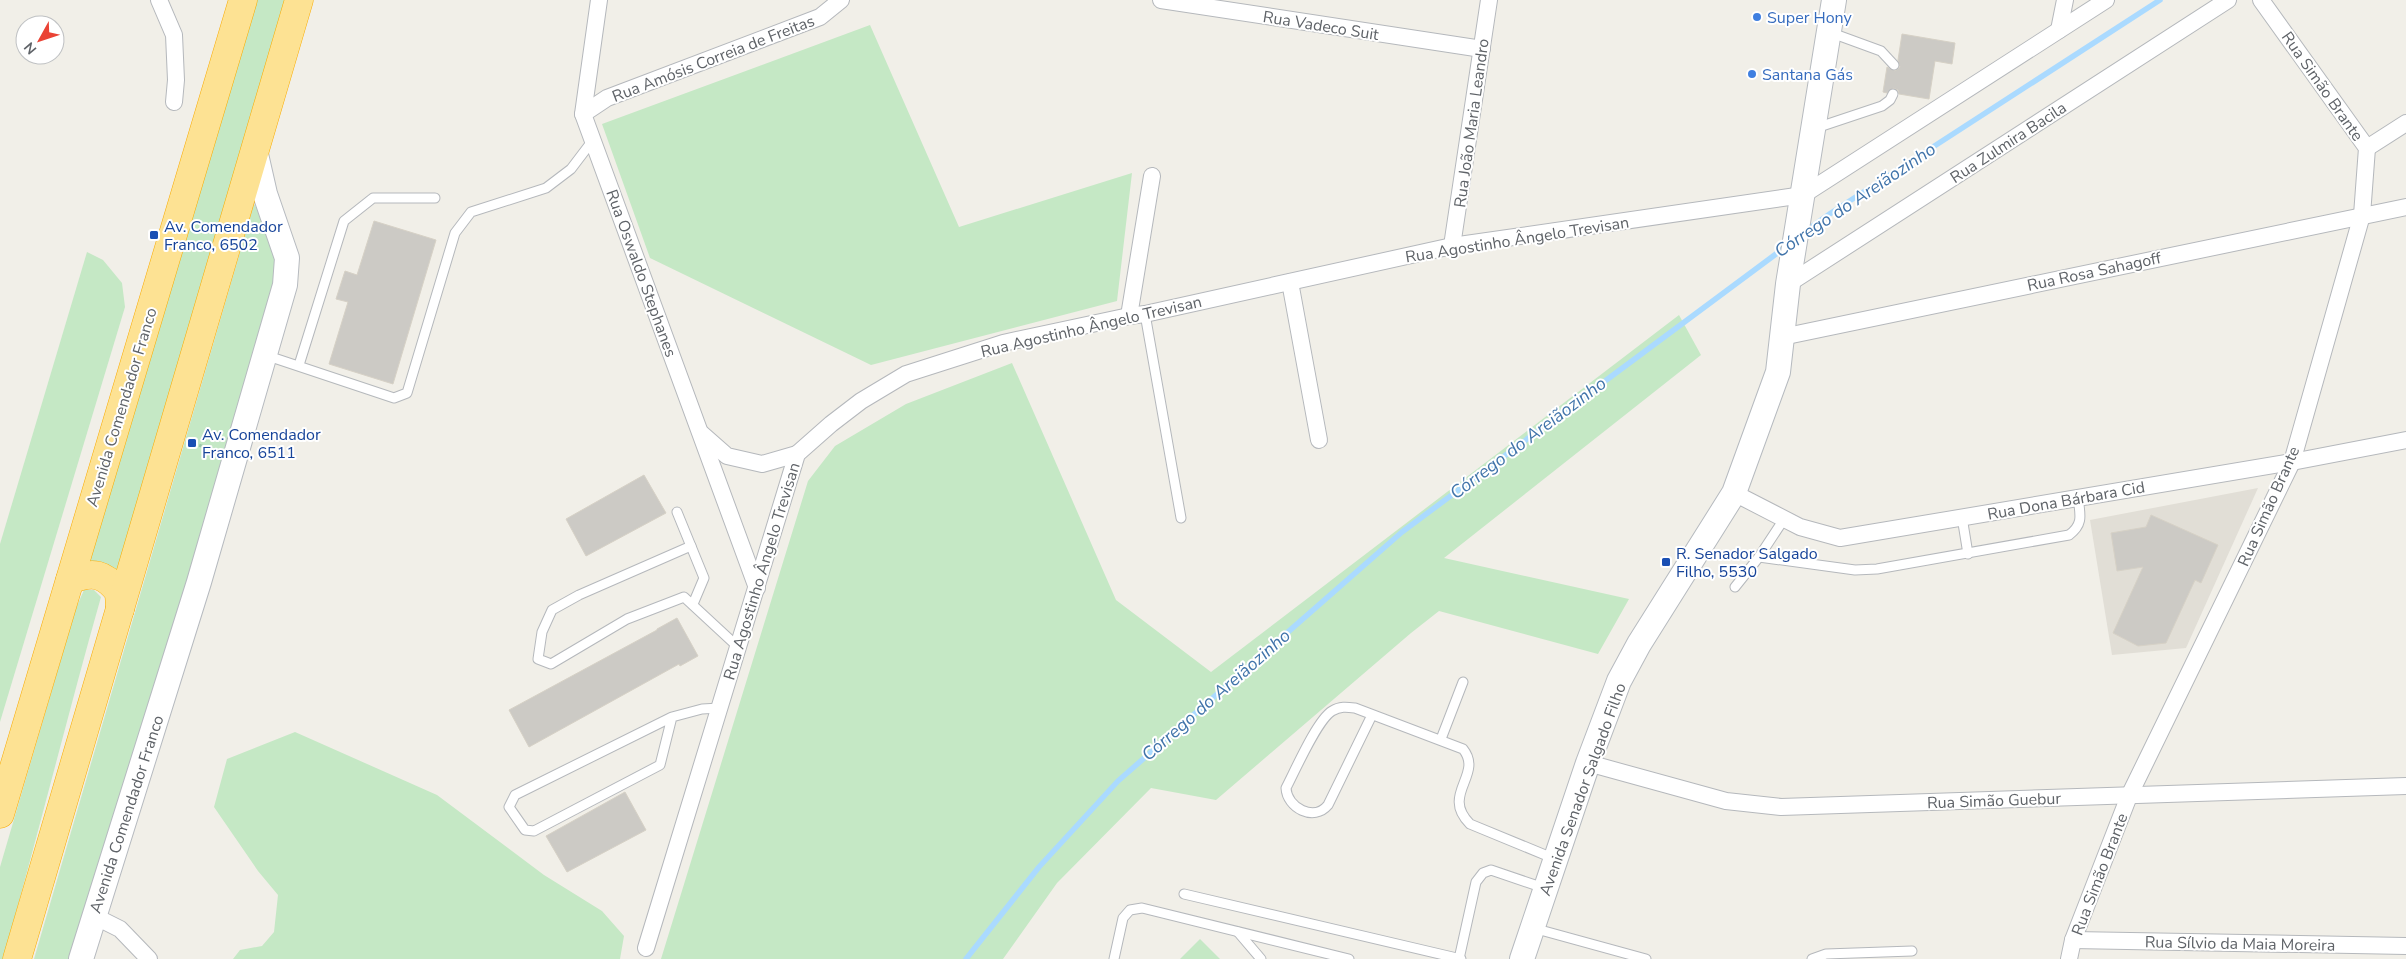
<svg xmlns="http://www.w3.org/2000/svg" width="2406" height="959" font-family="'Nunito Sans',sans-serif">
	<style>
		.education { fill: #e1ded6 }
		.green { fill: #c5e8c5 }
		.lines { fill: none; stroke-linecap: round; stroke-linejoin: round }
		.stream { stroke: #aadaff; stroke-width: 5.5 }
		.building { fill: #cccac5; stroke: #d6d1c6 }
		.lane-casing { stroke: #b5b8bc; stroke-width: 11 }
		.street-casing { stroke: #b5b8bc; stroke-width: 18 }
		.secondary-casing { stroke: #b6babf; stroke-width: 26 }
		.highway-casing { stroke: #f9ab00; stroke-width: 29 }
		.path { stroke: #9cc7a9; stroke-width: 3; stroke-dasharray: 5 2.5; stroke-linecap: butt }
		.lane { stroke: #fff; stroke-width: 9 }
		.street { stroke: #fff; stroke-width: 16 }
		.secondary { stroke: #fff; stroke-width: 24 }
		.highway { stroke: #fde293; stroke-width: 28 }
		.shop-dot { fill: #3f7fe0; stroke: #fff; stroke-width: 2 }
		.transit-dot { fill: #1a4fb4; stroke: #fff; stroke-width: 2 }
		.labels { text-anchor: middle; stroke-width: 4; stroke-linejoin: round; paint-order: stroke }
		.shop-label { font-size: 16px; fill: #366cbe; stroke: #fff; text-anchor: start }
		.street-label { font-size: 16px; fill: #5f6368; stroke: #fff }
		.transit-label { font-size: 16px; fill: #164399; stroke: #fff; text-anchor: start }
		.water-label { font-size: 18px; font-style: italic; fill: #4174aa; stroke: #fff }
	</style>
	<rect width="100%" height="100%" fill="#f1efe8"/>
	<polygon class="education" points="2258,488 2186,648 2112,655 2090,520"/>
	<g class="green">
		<polygon points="250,0 287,0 119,577 87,564"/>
		<polygon points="870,25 959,227 1132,173 1117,301 871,365 650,258 602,124"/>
		<polygon points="254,204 268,226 280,265 77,959 34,959"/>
		<polygon points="87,252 103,260 122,283 125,307 0,722 0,544"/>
		<polygon points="1679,315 1701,355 1444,558 1629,599 1598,654 1439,611 1411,633 1216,800 1151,788 1057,883 1003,959 661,959 808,481 835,446 906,404 1012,363 1116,600 1211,672"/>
		<path d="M84,590H94L101,597C67,717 37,839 3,959H0V867L76,608Z"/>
		<polygon points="295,732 437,795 544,875 602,911 624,936 620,959 233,959 240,950 262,946 274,932 278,895 258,871 214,807 227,759"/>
		<polygon points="1200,939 1220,959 1180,959"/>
	</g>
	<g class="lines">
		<g class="stream">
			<polyline points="1803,233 1831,213 2160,0"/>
			<polyline points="966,959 1039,867 1118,781 1402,532 1788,245"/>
		</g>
	</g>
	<g class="building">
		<polygon points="1902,34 1955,43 1952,64 1935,61 1929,99 1899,94 1898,90 1893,88 1887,93 1883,92 1887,67 1895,71 1900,67 1898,60"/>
		<polygon points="374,221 436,240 393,384 329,364 348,302 336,299 345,271 357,275"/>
		<polygon points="644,475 666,513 586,556 566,519"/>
		<polygon points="2151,515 2218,545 2201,583 2195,580 2166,643 2138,646 2113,633 2143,567 2117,571 2111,533 2146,527"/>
		<polygon points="677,618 698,656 680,666 679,664 529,747 509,710 657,630 657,629"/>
		<polygon points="625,792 646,830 567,872 546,836"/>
	</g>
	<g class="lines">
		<g class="lane-casing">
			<g id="lane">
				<polyline points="1829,32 1881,51 1894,65"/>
				<polyline points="1816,128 1882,106 1890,100 1893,94"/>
				<polyline points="1145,314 1181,518"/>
				<polyline points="265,355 394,398 407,393 455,233 471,212 546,188 571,169 593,140"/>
				<polyline points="299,365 344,221 373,198 435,198"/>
				<polyline points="677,512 704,578 693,604"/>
				<polyline points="1962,517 1968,554"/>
				<polyline points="691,546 579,595 552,610 542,632 538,659 551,664 627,619 684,597 738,647"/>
				<path d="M1759,557L1855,570L1877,569L2069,535C2084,524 2080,514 2078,498"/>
				<polyline points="1735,587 1759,557 1784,519"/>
				<path d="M1372,715L1328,805C1314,822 1287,808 1286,788C1295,771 1317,720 1332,711C1340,706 1347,707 1355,708L1463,749C1484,775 1440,794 1470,824L1555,859"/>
				<polyline points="672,717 660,765 534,831 525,830 509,807 515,795 672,717 702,709 720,708"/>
				<polyline points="1441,739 1463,682"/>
				<polyline points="1184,894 1461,959"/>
				<polyline points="1533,928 1646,959"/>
				<polyline points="1238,932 1261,959"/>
				<polyline points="1114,959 1123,918 1130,910 1142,908 1349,959"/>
				<polyline points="1459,959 1476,882 1483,873 1491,870 1544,888"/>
				<polyline points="1812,959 1826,954 1912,951"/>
			</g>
		</g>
		<g class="street-casing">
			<g id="street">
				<polyline points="159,0 174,35 176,80 174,102"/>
				<polyline points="599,0 583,114 757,588"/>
				<polyline points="1161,0 1482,49"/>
				<polyline points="2059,30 2065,0"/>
				<polyline points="583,114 607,98 820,17 841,0"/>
				<polyline points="2367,148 2406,123"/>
				<polyline points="1452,246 1489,0"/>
				<polyline points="1290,282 1319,440"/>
				<polyline points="1788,284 2228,0"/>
				<polyline points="1129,316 1152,176"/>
				<polyline points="1782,337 2406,207"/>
				<polyline points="702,434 727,456 762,464 797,454"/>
				<polyline points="1734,493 1800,527 1840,538 2292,462 2406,440"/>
				<polyline points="1588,763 1726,801 1781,807 2406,786"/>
				<polyline points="94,916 120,929 149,959"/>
				<polyline points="2073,940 2406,946"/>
				<polyline points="646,948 797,454 831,424 861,401 906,374 1003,343 1129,316 1145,314 1452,246 1803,195 2106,0"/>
				<polyline points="2069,959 2073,940 2129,796 2292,462 2362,215 2367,148 2261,0"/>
			</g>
		</g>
		<g class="secondary-casing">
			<g id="secondary">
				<polyline points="81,959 199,582 285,285 287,258 265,194 255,150"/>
				<polyline points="1522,959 1588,763 1619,681 1639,644 1734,493 1778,372 1788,284 1834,0"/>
			</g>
		</g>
		<g class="highway-casing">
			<g id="highway">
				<path d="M70,580C93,571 104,573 119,592L120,609"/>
				<polyline points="0,814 243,0"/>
				<polyline points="17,959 299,0"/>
			</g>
		</g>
		<polyline class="path" points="192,443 218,451"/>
		<use href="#lane" class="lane"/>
		<use href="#street" class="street"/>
		<use href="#secondary" class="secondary"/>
		<use href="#highway" class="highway"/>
	</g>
	<g class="shop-dot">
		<circle cx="1757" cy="17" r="5"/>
		<circle cx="1752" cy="74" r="5"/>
	</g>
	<g class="transit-dot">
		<rect x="149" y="230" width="10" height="10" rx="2.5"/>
		<rect x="187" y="438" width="10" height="10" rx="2.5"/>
		<rect x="1661" y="557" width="10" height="10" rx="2.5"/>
	</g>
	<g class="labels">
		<g class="shop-label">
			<text x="1767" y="23">Super Hony</text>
			<text x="1762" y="80">Santana Gás</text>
		</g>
		<g class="street-label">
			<text transform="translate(1321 25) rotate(9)" y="6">Rua Vadeco Suit</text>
			<text transform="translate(713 58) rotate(-21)" y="6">Rua Amósis Correia de Freitas</text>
			<text transform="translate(2323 86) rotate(55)" y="6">Rua Simão Brante</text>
			<text transform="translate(1471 123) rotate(-82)" y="6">Rua João Maria Leandro</text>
			<text transform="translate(2008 142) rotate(-33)" y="6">Rua Zulmira Bacila</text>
			<text transform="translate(1517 239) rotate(-9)" y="6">Rua Agostinho Ângelo Trevisan</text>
			<text transform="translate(2094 271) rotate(-12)" y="6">Rua Rosa Sahagoff</text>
			<text transform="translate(642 273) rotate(70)" y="6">Rua Oswaldo Stephanes</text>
			<text transform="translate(1091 326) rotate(-13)" y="6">Rua Agostinho Ângelo Trevisan</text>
			<text transform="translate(121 407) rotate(-73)" y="6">Avenida Comendador Franco</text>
			<text transform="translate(2066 500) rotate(-10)" y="6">Rua Dona Bárbara Cid</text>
			<text transform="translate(2268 506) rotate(-66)" y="6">Rua Simão Brante</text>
			<text transform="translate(761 571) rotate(-73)" y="6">Rua Agostinho Ângelo Trevisan</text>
			<text transform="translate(1582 789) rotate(-70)" y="6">Avenida Senador Salgado Filho</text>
			<text transform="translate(1994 800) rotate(-2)" y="6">Rua Simão Guebur</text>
			<text transform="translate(126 814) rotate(-72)" y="6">Avenida Comendador Franco</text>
			<text transform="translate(2099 874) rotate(-69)" y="6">Rua Simão Brante</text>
			<text transform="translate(2240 943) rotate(1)" y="6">Rua Sílvio da Maia Moreira</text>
		</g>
		<g class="transit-label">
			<text x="164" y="232">Av. Comendador<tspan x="164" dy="18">Franco, 6502</tspan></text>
			<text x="202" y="440">Av. Comendador<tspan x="202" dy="18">Franco, 6511</tspan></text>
			<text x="1676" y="559">R. Senador Salgado<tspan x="1676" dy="18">Filho, 5530</tspan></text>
		</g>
		<g class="water-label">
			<text transform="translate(1855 200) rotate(-34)" y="6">Córrego do Areiãozinho</text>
			<text transform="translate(1528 438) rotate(-37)" y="6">Córrego do Areiãozinho</text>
			<text transform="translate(1216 695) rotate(-41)" y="6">Córrego do Areiãozinho</text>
		</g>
	</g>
	<g transform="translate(40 40) rotate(230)"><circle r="24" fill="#ffffff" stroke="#bfc1c3"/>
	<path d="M0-4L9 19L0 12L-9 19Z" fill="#ea4335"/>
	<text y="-8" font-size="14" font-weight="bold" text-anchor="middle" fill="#5f6368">N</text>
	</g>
</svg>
